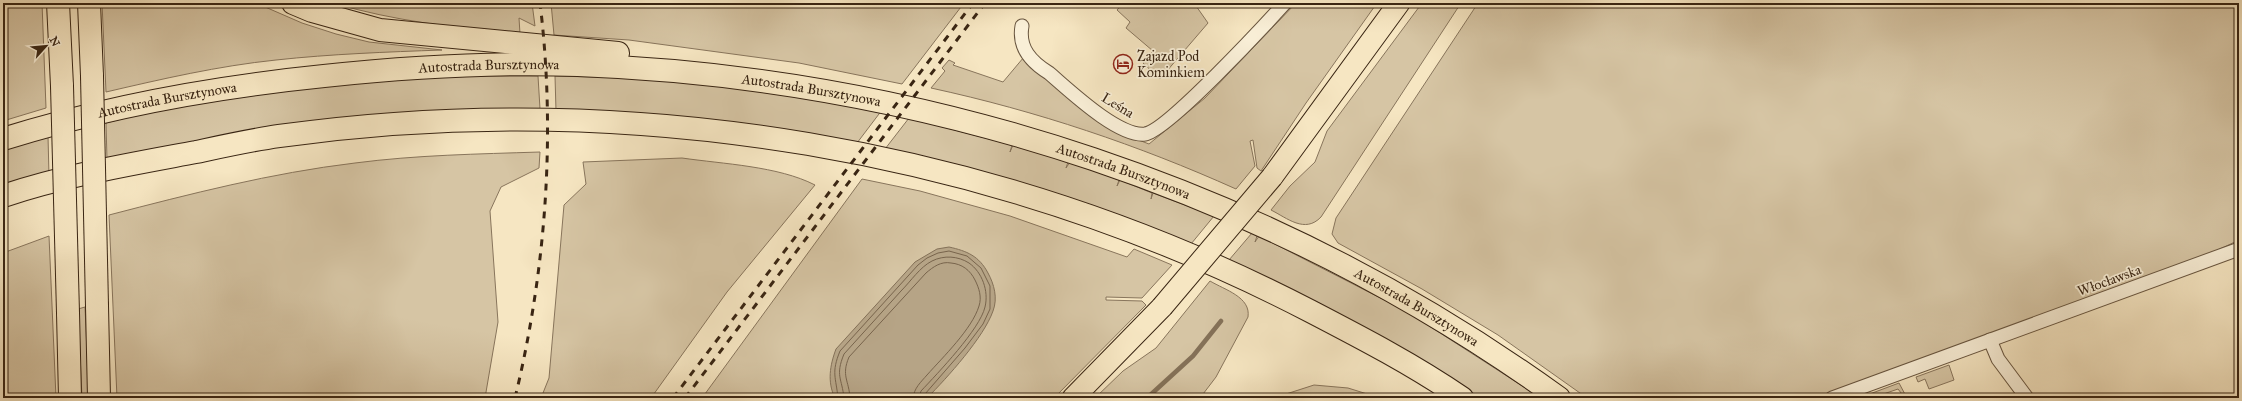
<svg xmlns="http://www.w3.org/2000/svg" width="2242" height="401" font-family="'IM FELL Great Primer',serif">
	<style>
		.green { fill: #d6c5a4; stroke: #88755c }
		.water { fill: #b6a486; stroke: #847158 }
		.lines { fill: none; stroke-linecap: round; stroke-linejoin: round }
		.shore { stroke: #78644c; stroke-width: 1 }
		.stream { stroke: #847158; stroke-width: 4.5 }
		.minor-casing { stroke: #68553f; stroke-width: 15 }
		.primary-casing { stroke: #392513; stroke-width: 23 }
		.motorway-casing { stroke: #392513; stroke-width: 24 }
		.minor { stroke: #f9efd7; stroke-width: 13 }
		.primary { stroke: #f6e6c2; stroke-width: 21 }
		.motorway { stroke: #f6e6c2; stroke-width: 22 }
		.rail { stroke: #392513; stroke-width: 3; stroke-dasharray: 7 7; stroke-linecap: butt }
		.primary-bridge-casing { stroke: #392513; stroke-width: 23; stroke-linecap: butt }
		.motorway-bridge-casing { stroke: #392513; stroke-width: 24; stroke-linecap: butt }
		.primary-bridge { stroke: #f6e6c2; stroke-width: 21 }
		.motorway-bridge { stroke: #f6e6c2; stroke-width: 22 }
		.labels { text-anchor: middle; stroke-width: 3.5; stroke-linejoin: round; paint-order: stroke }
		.poi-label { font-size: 14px; fill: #392513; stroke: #f9efd7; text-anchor: start }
		.street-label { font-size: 14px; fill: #392513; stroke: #f9efd7 }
	</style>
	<rect width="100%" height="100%" fill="#f6e6c2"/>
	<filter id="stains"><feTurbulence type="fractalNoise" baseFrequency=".005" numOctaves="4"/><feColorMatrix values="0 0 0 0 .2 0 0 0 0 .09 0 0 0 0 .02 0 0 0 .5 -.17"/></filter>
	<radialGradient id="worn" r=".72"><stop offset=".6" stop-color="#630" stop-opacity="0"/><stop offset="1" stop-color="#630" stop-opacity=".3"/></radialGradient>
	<g class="green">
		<polygon points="10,3 42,3 46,108 3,121 3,16"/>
		<path d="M102,3H256L302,23L336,34L369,42L442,50C387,52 331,54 276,60C218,66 162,79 106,92Z"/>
		<path d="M333,3H532L535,26L519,18L520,34C456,28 394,21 333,3Z"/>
		<polygon points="551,3 964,3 902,84 799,63 629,40 554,35"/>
		<polygon points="1123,3 1194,3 1208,23 1160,79 1143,63 1153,51 1126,28 1130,22 1117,10"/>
		<path d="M1296,3H1377L1306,103L1261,171L1257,168L1253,140L1250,141L1255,166L1236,189C1138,145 1037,111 931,88L945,71L942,68L949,60L955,63L953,65L1003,82L1029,51L1115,131L1149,144L1205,98Z"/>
		<path d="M1422,3H1461L1321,217C1305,234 1287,218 1271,210L1290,186L1315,162L1327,131Z"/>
		<polygon points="1478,3 2239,3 2239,240 2203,257 1816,398 1587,398 1498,335 1422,289 1338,243 1332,234 1336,218"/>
		<path d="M465,76H538L540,109L402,114L207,139L107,160L106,123C223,91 345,82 465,76Z"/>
		<polygon points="555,76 628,78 746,88 882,110 857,143 556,111"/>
		<path d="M909,118L1012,145L1010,152L1013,145L1068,162L1066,168L1070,162L1119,180L1117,186L1120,180L1152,193L1151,199L1153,193L1214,216L1191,244C1093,201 988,177 885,149Z"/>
		<polygon points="48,136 49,176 3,190 3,150"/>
		<path d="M540,152L539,168L501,187L490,211L498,322L485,398H117L109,215C190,194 271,173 355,163C416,155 478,154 540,152Z"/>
		<path d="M682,158C723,164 778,166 815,185L727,292L651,398H541L549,378L564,205L586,184L583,162Z"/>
		<polygon points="862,179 920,191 1010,216 1127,257 1134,249 1172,265 1142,298 1106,297 1106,300 1142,301 1146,305 1054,398 702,398"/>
		<polygon points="1252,233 1257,236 1255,242 1259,236 1406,311 1541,398 1481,398 1386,339 1319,303 1229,260"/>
		<polygon points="49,236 56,398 3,398 3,253"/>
		<path d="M1210,281C1225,290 1251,297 1248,317L1216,377L1200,398H1095L1123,371L1156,348Z"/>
		<polygon points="85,307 89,398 82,398 78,309"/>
		<polygon points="1949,365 1954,380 1929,389 1925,379 1918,382 1916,377"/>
		<polygon points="1899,383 1907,398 1905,398 1898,389 1872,398 1859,398"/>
		<polygon points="1314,385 1348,388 1380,398 1279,398 1283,395"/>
	</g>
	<path class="water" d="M949,247C967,251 979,256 988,273C994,284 998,298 993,311C984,337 947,378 927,398H835C827,382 830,365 836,349L915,262L937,249Z"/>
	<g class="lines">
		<g class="shore">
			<path d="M838,398C836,377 831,373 840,351L918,265L927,258L938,253L949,251L967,256L981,268L990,286V309L983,324L965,348L925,394L924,398"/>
			<path d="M844,398C842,378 835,376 844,354C863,333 882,312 901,291C911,281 920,267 932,261C944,255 958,256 969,263C982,272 989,291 985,307C980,329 938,373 921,391L919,398"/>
			<path d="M850,398C849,380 841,376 849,357L926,273C933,267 941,261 951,263C962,264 970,270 975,280C979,288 982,297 979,306C972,329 943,357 927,375C921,382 914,388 913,398"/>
		</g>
		<polyline class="stream" points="1147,398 1193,356 1221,321"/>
		<g class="minor-casing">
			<g id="minor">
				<path d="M1022,26C1018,48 1031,62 1049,73C1069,90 1118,137 1145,134C1167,131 1265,25 1285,3"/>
				<polyline points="1990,340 1998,359 2027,398"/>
				<polyline points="1832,398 2239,249"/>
			</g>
		</g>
		<g class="primary-casing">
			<g id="primary">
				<polyline points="1272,177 1399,3"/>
				<polyline points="1073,398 1162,307"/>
			</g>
		</g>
		<g class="motorway-casing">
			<g id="motorway">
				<polyline points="58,3 62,86"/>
				<polyline points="89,3 92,76"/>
				<polyline points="293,3 312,11 380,30 618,53"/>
				<path id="s1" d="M3,139C108,106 215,87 324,76C409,67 494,62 578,65C929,78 1274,192 1559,398"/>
				<path d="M3,196C66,175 132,164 196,152C224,146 251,140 279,136C630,87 996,148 1310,311C1362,338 1414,365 1462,398"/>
				<polyline points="97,306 99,398"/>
				<polyline points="68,313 70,398"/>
			</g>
		</g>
		<use href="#minor" class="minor"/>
		<use href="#primary" class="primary"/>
		<use href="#motorway" class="motorway"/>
		<g class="rail">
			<path d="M515,398C546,270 556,134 540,3"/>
			<polyline points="673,398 973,3"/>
			<polyline points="685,398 985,3"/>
		</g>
		<g class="primary-bridge-casing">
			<polyline id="primary-bridge" points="1162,307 1272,177"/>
		</g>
		<g class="motorway-bridge-casing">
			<g id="motorway-bridge">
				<polyline points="92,76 97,306"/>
				<polyline points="62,86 68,313"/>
			</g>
		</g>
		<use href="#primary-bridge" class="primary-bridge"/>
		<use href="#motorway-bridge" class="motorway-bridge"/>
	</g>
	<defs>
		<g id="hotel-ring" transform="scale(1)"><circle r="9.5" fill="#f9efd7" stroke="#8f2418" stroke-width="1.5"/><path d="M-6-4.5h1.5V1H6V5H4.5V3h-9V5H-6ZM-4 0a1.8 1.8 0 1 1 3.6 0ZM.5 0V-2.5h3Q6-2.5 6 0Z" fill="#8f2418"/></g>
	</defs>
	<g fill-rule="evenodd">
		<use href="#hotel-ring" x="1123" y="64"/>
	</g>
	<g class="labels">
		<g class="poi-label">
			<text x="1137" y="61">Zajazd Pod<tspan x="1137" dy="16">Kominkiem</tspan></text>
		</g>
		<g class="street-label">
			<text dy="5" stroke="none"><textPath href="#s1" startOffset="493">Autostrada Bursztynowa</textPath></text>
			<text dy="5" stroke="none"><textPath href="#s1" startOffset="817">Autostrada Bursztynowa</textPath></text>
			<text dy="5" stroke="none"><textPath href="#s1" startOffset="169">Autostrada Bursztynowa</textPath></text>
			<text transform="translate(1118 105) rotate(31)" y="5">Leśna</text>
			<text dy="5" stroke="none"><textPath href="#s1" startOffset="1140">Autostrada Bursztynowa</textPath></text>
			<text transform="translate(2109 280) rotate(-20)" y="5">Włocławska</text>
			<text dy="5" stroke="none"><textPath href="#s1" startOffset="1464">Autostrada Bursztynowa</textPath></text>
		</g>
	</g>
	<rect width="2242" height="401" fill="none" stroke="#f6e6c2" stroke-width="16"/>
	<rect x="4" y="4" width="2234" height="393" fill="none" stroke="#392513" stroke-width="2"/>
	<rect x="8" y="8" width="2226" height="385" fill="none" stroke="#392513"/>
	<g transform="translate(46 46) rotate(63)" stroke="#f9efd7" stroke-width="3" paint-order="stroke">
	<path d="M0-3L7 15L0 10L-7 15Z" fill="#392513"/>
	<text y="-6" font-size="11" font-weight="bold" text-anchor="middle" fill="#392513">N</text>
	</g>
	<rect width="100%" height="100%" filter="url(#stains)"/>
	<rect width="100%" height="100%" fill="url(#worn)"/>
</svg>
